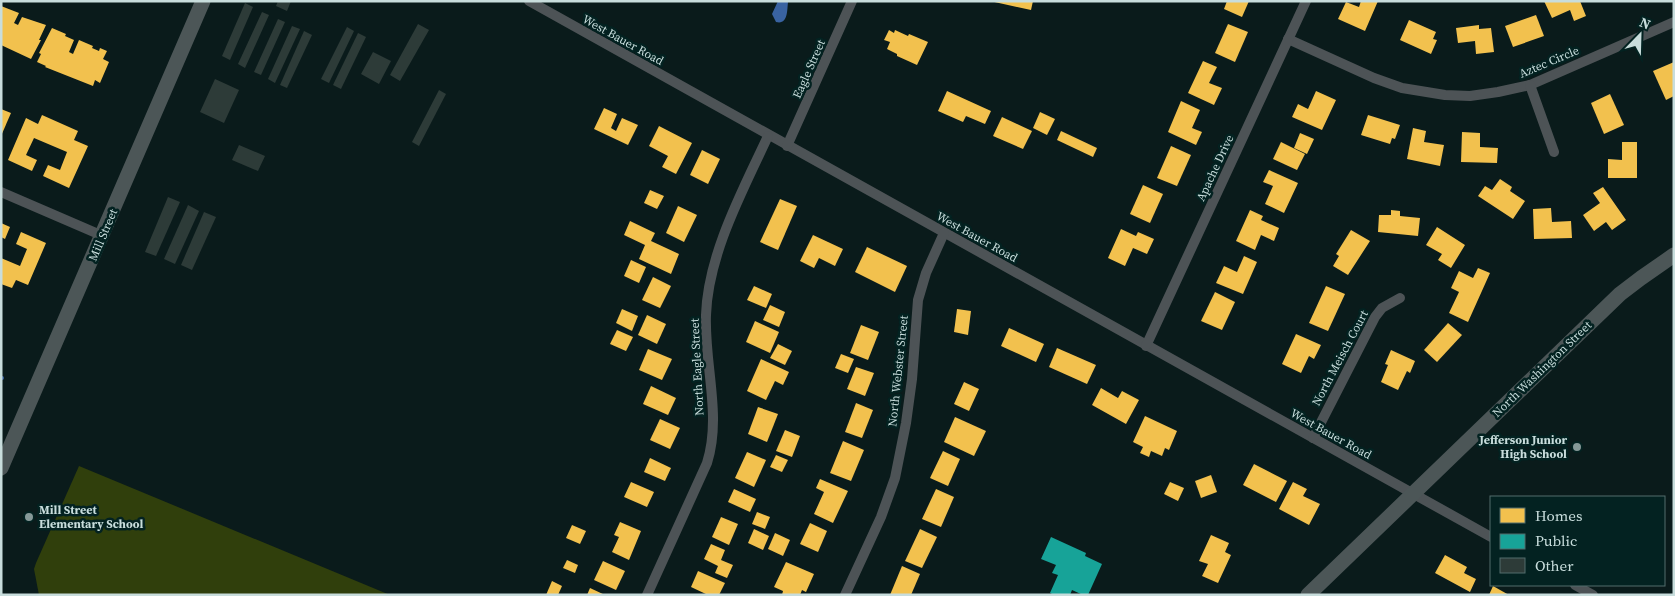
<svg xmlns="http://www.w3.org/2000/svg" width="1675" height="596" font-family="'Source Serif 4',serif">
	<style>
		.green { fill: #303f0c }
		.water { fill: #3963a1 }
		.homes { fill: #f2c14e }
		.public { fill: #17a398 }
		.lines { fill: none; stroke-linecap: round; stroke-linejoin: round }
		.stream { stroke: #3963a1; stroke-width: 4 }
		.building { fill: #2d3b38 }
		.minor { stroke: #4d5356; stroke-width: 10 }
		.secondary { stroke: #4c5657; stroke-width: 15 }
		.poi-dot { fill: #869998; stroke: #032221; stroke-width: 2 }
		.labels { text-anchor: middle; stroke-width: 5; stroke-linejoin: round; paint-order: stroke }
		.street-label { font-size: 12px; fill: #c8dddc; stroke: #032221 }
		.poi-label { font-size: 12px; font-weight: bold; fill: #c8dddc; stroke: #032221; text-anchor: end }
	</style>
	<rect width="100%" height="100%" fill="#0a1b1b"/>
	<polygon class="green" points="79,466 390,595 39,595 34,569 36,563"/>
	<path class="water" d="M778,1L788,2C787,11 788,25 776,22L772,14Z"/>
	<g class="homes">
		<polygon points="990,1 1033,1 1031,10"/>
		<polygon points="1227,1 1249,1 1242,17 1224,9"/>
		<polygon points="1361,1 1378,1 1365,31 1338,19 1346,2 1359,7"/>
		<polygon points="1544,1 1580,1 1586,16 1574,21 1570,10 1552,18"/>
		<polygon points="1,6 19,13 14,23 18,25 22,17 46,25 39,40 41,40 31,59 1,45"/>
		<polygon points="1536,15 1544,36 1513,47 1505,26"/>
		<polygon points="1409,20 1436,32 1433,39 1437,40 1431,54 1400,40"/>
		<polygon points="1228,24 1248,32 1235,62 1215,53"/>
		<polygon points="1479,25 1479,29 1491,28 1494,52 1476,54 1475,41 1458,43 1456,28"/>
		<polygon points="52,28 66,34 65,36 74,40 69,52 73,54 79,40 93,46 92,48 99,51 100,48 107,51 103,59 109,62 100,83 95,80 93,86 45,67 46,66 37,62 41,54 39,53"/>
		<polygon points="889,30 894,33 895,30 908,36 909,34 928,42 917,65 897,56 897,54 887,49 890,42 884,40"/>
		<polygon points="1203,61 1217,67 1209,83 1222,88 1214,105 1188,93"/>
		<polygon points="1674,62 1674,96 1666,100 1653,71"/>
		<polygon points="947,91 991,111 985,124 966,116 963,122 938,111"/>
		<polygon points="1316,91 1336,100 1322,130 1292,117 1298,104 1308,109"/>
		<polygon points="1610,94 1624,125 1604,134 1591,103"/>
		<polygon points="1181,101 1200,110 1192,128 1202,132 1196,145 1168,132"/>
		<polygon points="604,108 617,114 611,128 616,131 622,118 638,125 628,145 594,129"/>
		<polygon points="1,109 11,113 1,136"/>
		<polygon points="1040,112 1055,119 1047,135 1033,128"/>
		<polygon points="42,115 78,131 74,140 88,146 69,188 43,176 48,165 60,170 67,152 34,138 26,155 37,160 32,171 8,160 26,118 38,124"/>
		<polygon points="1368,115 1400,125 1395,139 1392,138 1390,144 1361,135"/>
		<polygon points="1002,117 1032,131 1023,149 993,136"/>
		<polygon points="659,126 692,143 676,174 662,167 668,156 649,146"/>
		<polygon points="1413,128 1426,131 1424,142 1444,145 1440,166 1407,159"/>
		<polygon points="1061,131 1097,148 1093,157 1057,140"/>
		<polygon points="1462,132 1480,133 1480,147 1498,148 1497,163 1461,162"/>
		<polygon points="1300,133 1314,139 1307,154 1294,148"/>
		<polygon points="1281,142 1305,154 1297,170 1273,159"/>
		<polygon points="1622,142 1637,142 1637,178 1608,178 1608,159 1622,160"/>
		<polygon points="1171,146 1191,155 1177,186 1157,178"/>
		<polygon points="702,150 720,159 708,184 690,175"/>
		<polygon points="1269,170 1298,183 1284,213 1265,204 1273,186 1263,182"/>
		<polygon points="1500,179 1512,187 1510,191 1525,201 1513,219 1478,196 1485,186 1492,190"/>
		<polygon points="1143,185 1163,194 1150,223 1130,214"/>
		<polygon points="1603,187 1626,220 1612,230 1606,222 1594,231 1583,215 1600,203 1593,193"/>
		<polygon points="650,190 664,196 657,209 644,203"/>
		<polygon points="780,199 797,206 778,250 760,242"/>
		<polygon points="678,206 697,215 684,242 666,233"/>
		<polygon points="1551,208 1552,222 1571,221 1572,238 1534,239 1533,209"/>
		<polygon points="1250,210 1263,216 1261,220 1279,228 1274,241 1261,235 1255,250 1236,241"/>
		<polygon points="1391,210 1400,211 1400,216 1420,218 1418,236 1378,232 1379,215 1391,215"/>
		<polygon points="630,221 655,233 651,241 679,254 671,274 639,259 645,245 624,235"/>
		<polygon points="1,223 10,227 5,239 1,237"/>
		<polygon points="1437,227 1465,245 1451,268 1438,260 1442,254 1426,245"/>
		<polygon points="1121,229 1136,236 1138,232 1154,239 1147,254 1133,248 1125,266 1108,258"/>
		<polygon points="1351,230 1370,241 1348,275 1333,266 1339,256 1336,254"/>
		<polygon points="21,232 46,243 28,285 16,280 12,288 1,284 1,258 20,266 27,249 16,244"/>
		<polygon points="813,235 843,249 835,266 819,258 814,268 800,261"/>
		<polygon points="867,247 907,266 895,292 855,272"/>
		<polygon points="1244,256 1257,262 1243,294 1216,283 1224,266 1237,272"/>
		<polygon points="631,260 646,267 639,283 624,276"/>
		<polygon points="1478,268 1490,273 1468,322 1449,313 1459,292 1451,288 1459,271 1473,278"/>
		<polygon points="653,277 671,286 660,308 642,300"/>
		<polygon points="754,286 772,294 766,308 747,300"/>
		<polygon points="1326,286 1345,294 1328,331 1309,323"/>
		<polygon points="1215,292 1235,302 1222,330 1201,321"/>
		<polygon points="770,305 785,312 779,327 763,320"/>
		<polygon points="622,309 638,316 632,331 616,323"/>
		<polygon points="957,309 971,311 968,335 954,332"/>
		<polygon points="647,315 666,324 657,344 638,335"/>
		<polygon points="755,321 779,332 770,353 746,342"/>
		<polygon points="1448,323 1462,335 1437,362 1424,350"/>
		<polygon points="861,325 879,332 868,360 850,353"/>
		<polygon points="1009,328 1044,344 1036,362 1001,346"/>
		<polygon points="617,330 633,337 626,351 610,344"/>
		<polygon points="1296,334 1321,345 1314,359 1309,356 1301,373 1282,364"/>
		<polygon points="778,344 792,351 785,365 770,358"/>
		<polygon points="1057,348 1096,365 1087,384 1049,367"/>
		<polygon points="648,349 672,359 662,380 639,370"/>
		<polygon points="1391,350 1415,361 1410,373 1407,371 1398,390 1381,382 1388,365 1385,364"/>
		<polygon points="841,354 854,359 848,373 835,368"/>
		<polygon points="761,359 789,372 783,385 775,381 766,400 747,391"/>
		<polygon points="856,367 874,373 865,396 847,389"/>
		<polygon points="964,382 979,389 969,411 954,404"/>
		<polygon points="651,386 676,398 668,415 643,404"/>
		<polygon points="1101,388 1118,398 1122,391 1139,400 1126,424 1092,405"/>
		<polygon points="856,403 873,410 862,438 845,432"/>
		<polygon points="758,407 778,414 767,442 748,434"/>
		<polygon points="1145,416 1177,431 1169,450 1165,448 1162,456 1151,451 1149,457 1140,453 1143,447 1133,442"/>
		<polygon points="955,417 986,431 974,456 944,442"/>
		<polygon points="660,419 680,428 670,449 650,440"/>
		<polygon points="785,430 800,436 792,457 776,451"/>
		<polygon points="843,441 864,450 851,481 830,473"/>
		<polygon points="943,451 960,459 948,486 930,478"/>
		<polygon points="747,452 766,460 754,487 735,478"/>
		<polygon points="776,455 788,460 782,472 770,467"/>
		<polygon points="650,458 671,468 665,481 644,472"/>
		<polygon points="1254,464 1287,481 1276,502 1243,485"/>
		<polygon points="1211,475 1217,492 1201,498 1195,481"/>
		<polygon points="820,479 848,491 833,523 814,514 824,492 816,488"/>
		<polygon points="631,482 654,492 647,507 624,497"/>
		<polygon points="1170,482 1184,488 1178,501 1164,494"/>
		<polygon points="1293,482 1307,489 1303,496 1320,504 1309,525 1279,509"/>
		<polygon points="734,489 756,499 750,512 728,502"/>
		<polygon points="936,489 954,497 941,527 922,519"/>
		<polygon points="757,512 770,517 765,529 752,524"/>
		<polygon points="721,517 738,524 729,545 712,537"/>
		<polygon points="620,522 641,531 629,560 612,552 619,537 614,535"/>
		<polygon points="810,523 827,531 818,552 800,544"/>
		<polygon points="572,525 586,531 580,544 566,538"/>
		<polygon points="754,529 769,536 763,550 748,543"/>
		<polygon points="920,529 937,537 922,568 905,561"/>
		<polygon points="775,533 790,540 783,556 768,549"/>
		<polygon points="1211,535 1229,543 1225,552 1231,555 1218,583 1202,576 1208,564 1199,561"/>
		<polygon points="711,544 725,550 721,560 733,565 727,578 715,573 718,566 704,559"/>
		<polygon points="1445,555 1467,567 1464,573 1476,579 1470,592 1435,573"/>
		<polygon points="567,560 578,565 575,573 563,568"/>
		<polygon points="603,561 625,571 616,590 594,580"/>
		<polygon points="786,562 814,574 806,592 802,590 800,595 782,595 783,591 774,587"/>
		<polygon points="902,566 920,574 911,595 890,595"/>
		<polygon points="698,571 725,583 719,595 708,595 691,587"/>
		<polygon points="552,581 562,586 558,595 546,595"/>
		<polygon points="1493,586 1509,595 1489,595"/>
		<polygon points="590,588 605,595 587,595"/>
	</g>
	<polygon class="public" points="1051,537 1086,553 1085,556 1102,564 1088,595 1083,595 1072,590 1070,595 1054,595 1050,593 1058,575 1052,573 1056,565 1041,559"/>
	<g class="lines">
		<polyline class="stream" points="1,378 2,378"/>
	</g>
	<g class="building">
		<polygon points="278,1 291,1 287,11 276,6"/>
		<polygon points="245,3 253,7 230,60 222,56"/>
		<polygon points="262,12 269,15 245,68 238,64"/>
		<polygon points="278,19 285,22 261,75 254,72"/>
		<polygon points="418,24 429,30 400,81 390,75"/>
		<polygon points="292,26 300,29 275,83 268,79"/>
		<polygon points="347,27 354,31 329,83 321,79"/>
		<polygon points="304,31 312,35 287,88 280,85"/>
		<polygon points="358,33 366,37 341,89 333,85"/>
		<polygon points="373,52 391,61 379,84 361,74"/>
		<polygon points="215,79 239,90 224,123 200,112"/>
		<polygon points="439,90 446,94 419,146 412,142"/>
		<polygon points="239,145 265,156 258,171 232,160"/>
		<polygon points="168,197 180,202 156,256 145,252"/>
		<polygon points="188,205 199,211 175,264 164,259"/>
		<polygon points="204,212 216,217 192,270 181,265"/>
	</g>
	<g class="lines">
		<g class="minor">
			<polyline points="529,1 1491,537"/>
			<polyline points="1288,39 1374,78 1402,88 1445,95 1470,96 1498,92 1530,85 1674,22"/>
			<polyline points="1530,85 1554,152"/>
			<polyline points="787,146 852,1"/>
			<polyline points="1,192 103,236"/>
			<polyline points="1146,346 1306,1"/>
			<polyline points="1313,438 1375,317 1382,308 1400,298"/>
			<polyline points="1575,585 1593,595"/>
			<path d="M647,595L707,463C722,416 704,364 706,315C708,254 743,190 768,136"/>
			<polyline points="845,595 881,517 895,478 906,423 912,379 918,300 926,273 944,233"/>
		</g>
		<g class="secondary">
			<polyline points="1,468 203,1"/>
			<polyline points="1308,595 1620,294 1641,278 1674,255"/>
		</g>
	</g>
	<g class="poi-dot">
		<circle cx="1577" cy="447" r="5"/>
		<circle cx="29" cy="517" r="5"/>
	</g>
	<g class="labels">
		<g class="street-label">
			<text transform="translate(623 40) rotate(29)" y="4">West Bauer Road</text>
			<text transform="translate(1549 62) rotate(-23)" y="4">Aztec Circle</text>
			<text transform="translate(809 69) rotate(-66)" y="4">Eagle Street</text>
			<text transform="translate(1215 168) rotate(-65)" y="4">Apache Drive</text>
			<text transform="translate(103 235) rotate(-67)" y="4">Mill Street</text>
			<text transform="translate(977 237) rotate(29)" y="4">West Bauer Road</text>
			<text transform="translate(1340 358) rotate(-62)" y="4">North Meisch Court</text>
			<text transform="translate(697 367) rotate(-93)" y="4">North Eagle Street</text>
			<text transform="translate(1542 369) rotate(-44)" y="4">North Washington Street</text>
			<text transform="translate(898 371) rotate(-84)" y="4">North Webster Street</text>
			<text transform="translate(1331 434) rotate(29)" y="4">West Bauer Road</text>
		</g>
		<g class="poi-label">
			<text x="1567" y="444">Jefferson Junior<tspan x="1567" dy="14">High School</tspan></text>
			<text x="39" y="514" text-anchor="start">Mill Street<tspan x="39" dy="14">Elementary School</tspan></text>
		</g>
	</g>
	<rect width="1675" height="596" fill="none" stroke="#c8dddc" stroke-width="5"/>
	<rect x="1490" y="496" width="175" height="90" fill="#032221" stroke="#526d6c"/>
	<rect x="1500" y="508" width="25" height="15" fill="#f2c14e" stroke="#526d6c"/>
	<text x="1535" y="521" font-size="15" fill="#c8dddc">Homes</text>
	<rect x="1500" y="534" width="25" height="15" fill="#17a398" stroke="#526d6c"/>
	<text x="1535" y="546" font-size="15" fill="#c8dddc">Public</text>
	<rect x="1500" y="558" width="25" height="15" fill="#2d3b38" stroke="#526d6c"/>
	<text x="1535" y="571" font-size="15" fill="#c8dddc">Other</text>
	<g transform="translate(1640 35) rotate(23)" stroke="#032221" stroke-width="4" paint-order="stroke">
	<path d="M0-4L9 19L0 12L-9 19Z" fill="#c8dddc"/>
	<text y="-8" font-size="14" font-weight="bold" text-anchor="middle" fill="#c8dddc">N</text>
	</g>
</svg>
